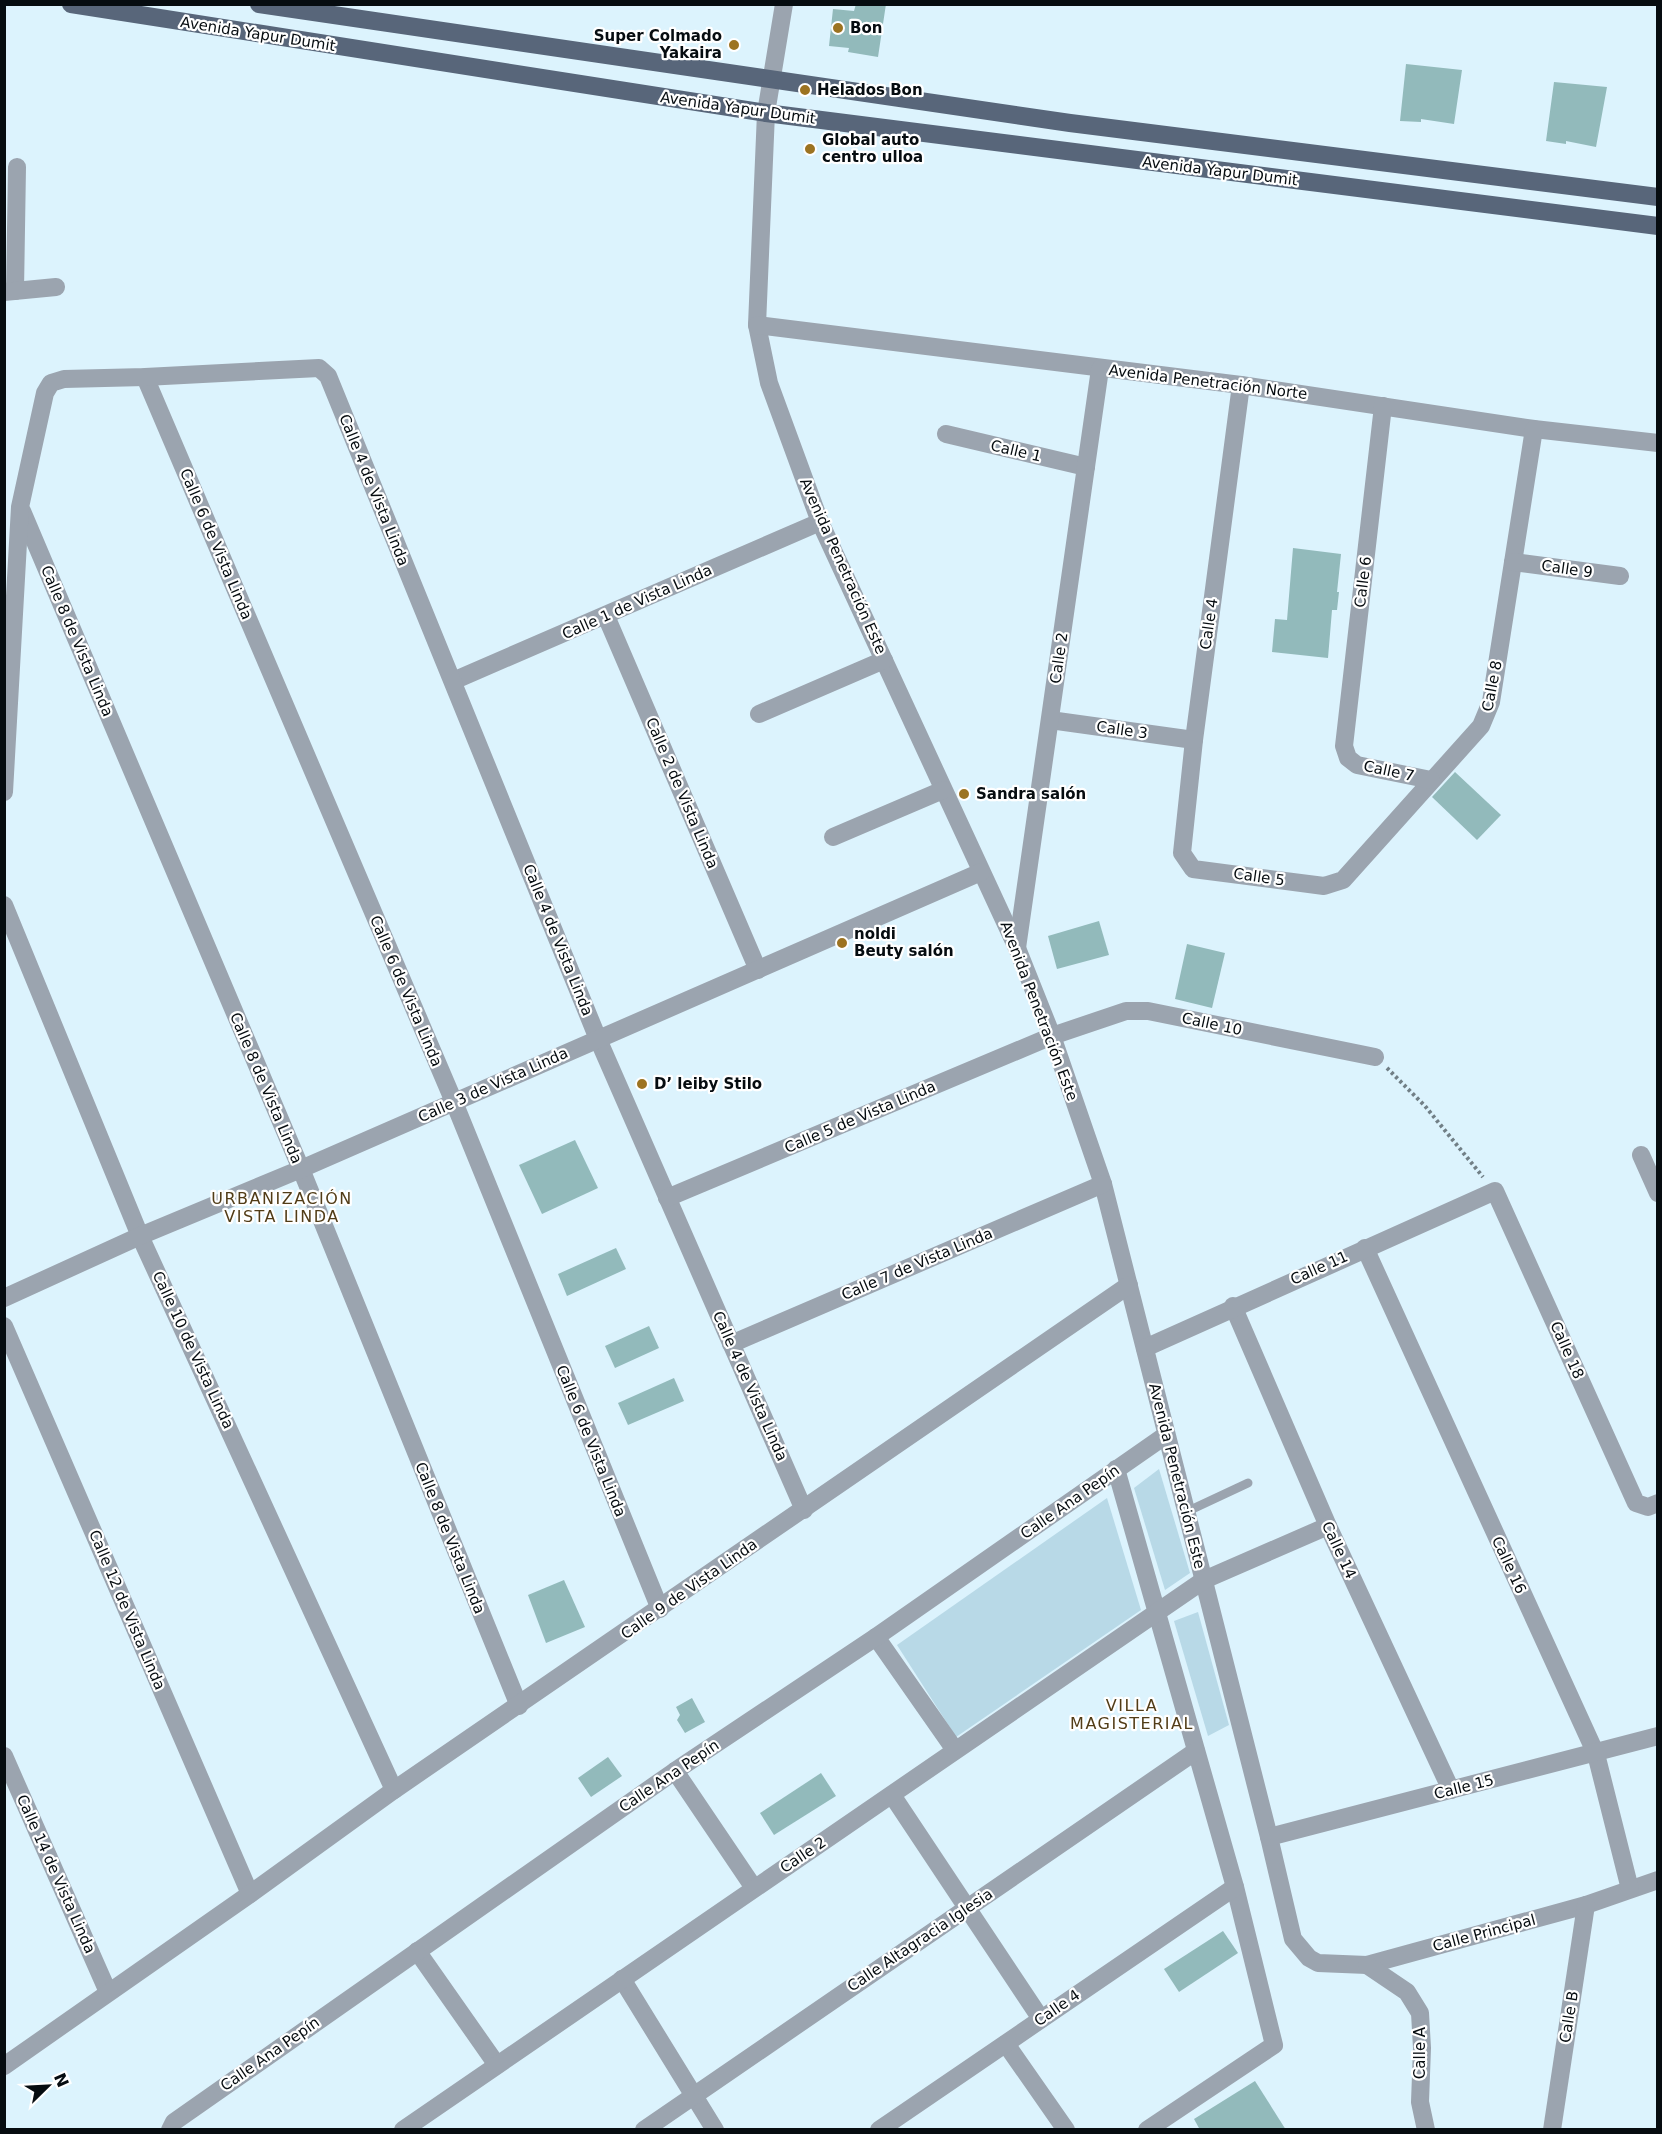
<svg xmlns="http://www.w3.org/2000/svg" width="1662" height="2134" font-family="'DejaVu Sans',sans-serif">
	<style>
		.green { fill: #b8d9e7 }
		.building { fill: #92babb }
		.lines { fill: none; stroke-linecap: round; stroke-linejoin: round }
		.path { stroke: #717f86; stroke-width: 4; stroke-dasharray: 3 3; stroke-linecap: butt }
		.service { stroke: #9ba4af; stroke-width: 9 }
		.minor { stroke: #9ba4af; stroke-width: 18 }
		.primary { stroke: #58667a; stroke-width: 18 }
		.poi-dot { fill: #9c7321; stroke: #fff; stroke-width: 2 }
		.labels { text-anchor: middle; stroke-width: 4.5; stroke-linejoin: round; paint-order: stroke }
		.poi-label { font-size: 15px; font-weight: bold; fill: #060c10; stroke: #fff; text-anchor: start }
		.street-label { font-size: 15px; fill: #060c10; stroke: #fff }
		.neighbourhood-label { font-size: 16px; letter-spacing: 1.5px; fill: #513c17; stroke: #fff }
	</style>
	<rect width="100%" height="100%" fill="#dcf3fd"/>
	<g class="green">
		<polygon points="1159,1469 1190,1573 1165,1590 1134,1488"/>
		<polygon points="1107,1498 1141,1610 956,1737 897,1645"/>
		<polygon points="1198,1612 1229,1725 1208,1736 1174,1621"/>
	</g>
	<g class="building">
		<polygon points="856,4 886,4 878,57 848,52 849,48 829,46 833,9 854,11"/>
		<polygon points="1406,64 1462,70 1454,124 1421,119 1421,122 1400,121"/>
		<polygon points="1554,82 1607,87 1596,147 1566,141 1566,144 1546,141"/>
		<polygon points="1293,548 1341,554 1337,592 1339,592 1337,610 1332,610 1328,658 1272,652 1275,619 1287,620"/>
		<polygon points="1455,772 1501,815 1477,840 1432,797"/>
		<polygon points="1099,921 1109,955 1057,969 1048,936"/>
		<polygon points="1187,944 1225,953 1212,1008 1175,999"/>
		<polygon points="575,1140 598,1188 542,1214 519,1165"/>
		<polygon points="616,1248 626,1269 567,1296 558,1274"/>
		<polygon points="649,1326 659,1348 615,1368 605,1346"/>
		<polygon points="674,1378 684,1401 628,1425 618,1403"/>
		<polygon points="564,1580 585,1627 546,1643 528,1595"/>
		<polygon points="692,1698 705,1722 685,1733 677,1720 680,1715 676,1707"/>
		<polygon points="608,1757 622,1776 591,1797 578,1778"/>
		<polygon points="821,1773 836,1796 774,1835 760,1813"/>
		<polygon points="1223,1931 1238,1953 1179,1992 1164,1969"/>
		<polygon points="1255,2081 1286,2130 1200,2130 1194,2119"/>
	</g>
	<g class="lines">
		<polyline class="path" points="1387,1068 1425,1106 1483,1177"/>
		<polyline class="service" points="1186,1512 1248,1483"/>
		<g class="minor">
			<polyline points="784,4 766,113 757,325 769,383 820,522 1017,948 1052,1036 1103,1184 1269,1837 1293,1939 1309,1958 1318,1963 1367,1965 1586,1905 1658,1880"/>
			<polyline points="15,291 17,167"/>
			<polyline points="4,292 56,287"/>
			<polyline points="757,325 1241,385 1534,429 1658,443"/>
			<polyline points="145,377 454,1102 660,1609"/>
			<polyline points="1241,385 1194,740 1182,853 1193,869 1324,886 1343,880 1481,726 1491,702 1534,429"/>
			<polyline points="1383,406 1344,746 1348,758 1357,765 1431,780"/>
			<polyline points="946,434 1086,467"/>
			<polyline points="22,511 301,1169 519,1706"/>
			<polyline points="1513,562 1620,576"/>
			<polyline points="606,616 758,970"/>
			<polyline points="453,681 820,522"/>
			<polyline points="759,714 884,660"/>
			<polyline points="1050,720 1194,740"/>
			<polyline points="4,792 20,507 45,393 51,383 64,379 145,377 319,368 328,376 598,1039 804,1510"/>
			<polyline points="833,837 943,790"/>
			<polyline points="4,905 140,1236 394,1790"/>
			<polyline points="1017,948 1100,369"/>
			<polyline points="1641,1155 1658,1193"/>
			<polyline points="667,1198 1052,1036 1126,1011 1148,1011 1375,1057"/>
			<polyline points="1365,1248 1596,1754 1630,1889"/>
			<polyline points="4,1298 140,1236 301,1169 981,872"/>
			<polyline points="1233,1306 1328,1526 1451,1790"/>
			<polyline points="4,1326 250,1894"/>
			<polyline points="731,1344 1103,1184"/>
			<polyline points="1145,1348 1495,1191 1636,1503 1648,1507 1658,1503"/>
			<polyline points="1116,1469 1235,1887 1274,2045 1147,2130"/>
			<polyline points="876,1637 955,1750"/>
			<polyline points="4,1756 108,1992"/>
			<polyline points="675,1771 754,1888"/>
			<polyline points="892,1795 1041,2019"/>
			<polyline points="1269,1837 1658,1736"/>
			<polyline points="417,1951 497,2065"/>
			<polyline points="1367,1965 1407,1992 1420,2013 1422,2048 1420,2102 1426,2130"/>
			<polyline points="622,1979 715,2130"/>
			<polyline points="1006,2044 1066,2130"/>
			<polyline points="4,2066 250,1894 394,1790 1129,1285"/>
			<polyline points="170,2130 174,2122 675,1771 876,1637 1166,1435"/>
			<polyline points="403,2130 1204,1580 1328,1526"/>
			<polyline points="644,2130 1196,1751"/>
			<polyline points="879,2130 1235,1887"/>
			<polyline points="1552,2130 1586,1905"/>
		</g>
		<g class="primary">
			<polyline points="71,4 766,113 1658,226"/>
			<polyline points="259,4 1070,123 1658,197"/>
		</g>
	</g>
	<g class="poi-dot">
		<circle cx="838" cy="28" r="6"/>
		<circle cx="734" cy="45" r="6"/>
		<circle cx="805" cy="90" r="6"/>
		<circle cx="810" cy="149" r="6"/>
		<circle cx="964" cy="794" r="6"/>
		<circle cx="842" cy="943" r="6"/>
		<circle cx="642" cy="1084" r="6"/>
	</g>
	<g class="labels">
		<g class="poi-label">
			<text x="850" y="33">Bon</text>
			<text x="722" y="41" text-anchor="end">Super Colmado<tspan x="722" dy="17">Yakaira</tspan></text>
			<text x="817" y="95">Helados Bon</text>
			<text x="822" y="145">Global auto<tspan x="822" dy="17">centro ulloa</tspan></text>
			<text x="976" y="799">Sandra salón</text>
			<text x="854" y="939">noldi<tspan x="854" dy="17">Beuty salón</tspan></text>
			<text x="654" y="1089">D’ leiby Stilo</text>
		</g>
		<g class="street-label">
			<text transform="translate(258 34) rotate(9)" y="5">Avenida Yapur Dumit</text>
			<text transform="translate(738 108) rotate(8)" y="5">Avenida Yapur Dumit</text>
			<text transform="translate(1220 171) rotate(7)" y="5">Avenida Yapur Dumit</text>
			<text transform="translate(1208 382) rotate(7)" y="5">Avenida Penetración Norte</text>
			<text transform="translate(1016 451) rotate(13)" y="5">Calle 1</text>
			<text transform="translate(374 490) rotate(68)" y="5">Calle 4 de Vista Linda</text>
			<text transform="translate(216 544) rotate(67)" y="5">Calle 6 de Vista Linda</text>
			<text transform="translate(843 566) rotate(66)" y="5">Avenida Penetración Este</text>
			<text transform="translate(1567 569) rotate(8)" y="5">Calle 9</text>
			<text transform="translate(1363 582) rotate(-83)" y="5">Calle 6</text>
			<text transform="translate(637 602) rotate(-24)" y="5">Calle 1 de Vista Linda</text>
			<text transform="translate(1209 624) rotate(-82)" y="5">Calle 4</text>
			<text transform="translate(77 641) rotate(67)" y="5">Calle 8 de Vista Linda</text>
			<text transform="translate(1059 658) rotate(-82)" y="5">Calle 2</text>
			<text transform="translate(1492 686) rotate(-79)" y="5">Calle 8</text>
			<text transform="translate(1122 730) rotate(8)" y="5">Calle 3</text>
			<text transform="translate(1389 771) rotate(12)" y="5">Calle 7</text>
			<text transform="translate(682 793) rotate(67)" y="5">Calle 2 de Vista Linda</text>
			<text transform="translate(1259 877) rotate(8)" y="5">Calle 5</text>
			<text transform="translate(558 940) rotate(68)" y="5">Calle 4 de Vista Linda</text>
			<text transform="translate(406 991) rotate(67)" y="5">Calle 6 de Vista Linda</text>
			<text transform="translate(1039 1011) rotate(69)" y="5">Avenida Penetración Este</text>
			<text transform="translate(1212 1024) rotate(12)" y="5">Calle 10</text>
			<text transform="translate(493 1085) rotate(-24)" y="5">Calle 3 de Vista Linda</text>
			<text transform="translate(266 1088) rotate(67)" y="5">Calle 8 de Vista Linda</text>
			<text transform="translate(860 1117) rotate(-23)" y="5">Calle 5 de Vista Linda</text>
			<text transform="translate(917 1264) rotate(-23)" y="5">Calle 7 de Vista Linda</text>
			<text transform="translate(1319 1268) rotate(-24)" y="5">Calle 11</text>
			<text transform="translate(193 1350) rotate(65)" y="5">Calle 10 de Vista Linda</text>
			<text transform="translate(1567 1350) rotate(66)" y="5">Calle 18</text>
			<text transform="translate(750 1386) rotate(66)" y="5">Calle 4 de Vista Linda</text>
			<text transform="translate(591 1441) rotate(68)" y="5">Calle 6 de Vista Linda</text>
			<text transform="translate(1177 1476) rotate(76)" y="5">Avenida Penetración Este</text>
			<text transform="translate(1070 1502) rotate(-35)" y="5">Calle Ana Pepín</text>
			<text transform="translate(450 1538) rotate(68)" y="5">Calle 8 de Vista Linda</text>
			<text transform="translate(1339 1550) rotate(65)" y="5">Calle 14</text>
			<text transform="translate(1509 1565) rotate(65)" y="5">Calle 16</text>
			<text transform="translate(689 1589) rotate(-35)" y="5">Calle 9 de Vista Linda</text>
			<text transform="translate(127 1610) rotate(67)" y="5">Calle 12 de Vista Linda</text>
			<text transform="translate(669 1776) rotate(-34)" y="5">Calle Ana Pepín</text>
			<text transform="translate(1464 1787) rotate(-14)" y="5">Calle 15</text>
			<text transform="translate(803 1855) rotate(-34)" y="5">Calle 2</text>
			<text transform="translate(56 1874) rotate(66)" y="5">Calle 14 de Vista Linda</text>
			<text transform="translate(1484 1933) rotate(-15)" y="5">Calle Principal</text>
			<text transform="translate(920 1940) rotate(-34)" y="5">Calle Altagracia Iglesia</text>
			<text transform="translate(1057 2008) rotate(-35)" y="5">Calle 4</text>
			<text transform="translate(1569 2017) rotate(-81)" y="5">Calle B</text>
			<text transform="translate(1420 2053) rotate(-90)" y="5">Calle A</text>
			<text transform="translate(270 2054) rotate(-35)" y="5">Calle Ana Pepín</text>
		</g>
		<g class="neighbourhood-label">
			<text x="282" y="1204">URBANIZACIÓN<tspan x="282" dy="18">VISTA LINDA</tspan></text>
			<text x="1132" y="1711">VILLA<tspan x="1132" dy="18">MAGISTERIAL</tspan></text>
		</g>
	</g>
	<rect width="1662" height="2134" fill="none" stroke="#060c10" stroke-width="12"/>
	<g transform="translate(48 2086) rotate(66)" stroke="#ffffff" stroke-width="4.5" paint-order="stroke">
	<path d="M0-4.5L10 22L0 15L-10 22Z" fill="#060c10"/>
	<text y="-9" font-size="16" font-weight="bold" text-anchor="middle" fill="#060c10">N</text>
	</g>
</svg>
